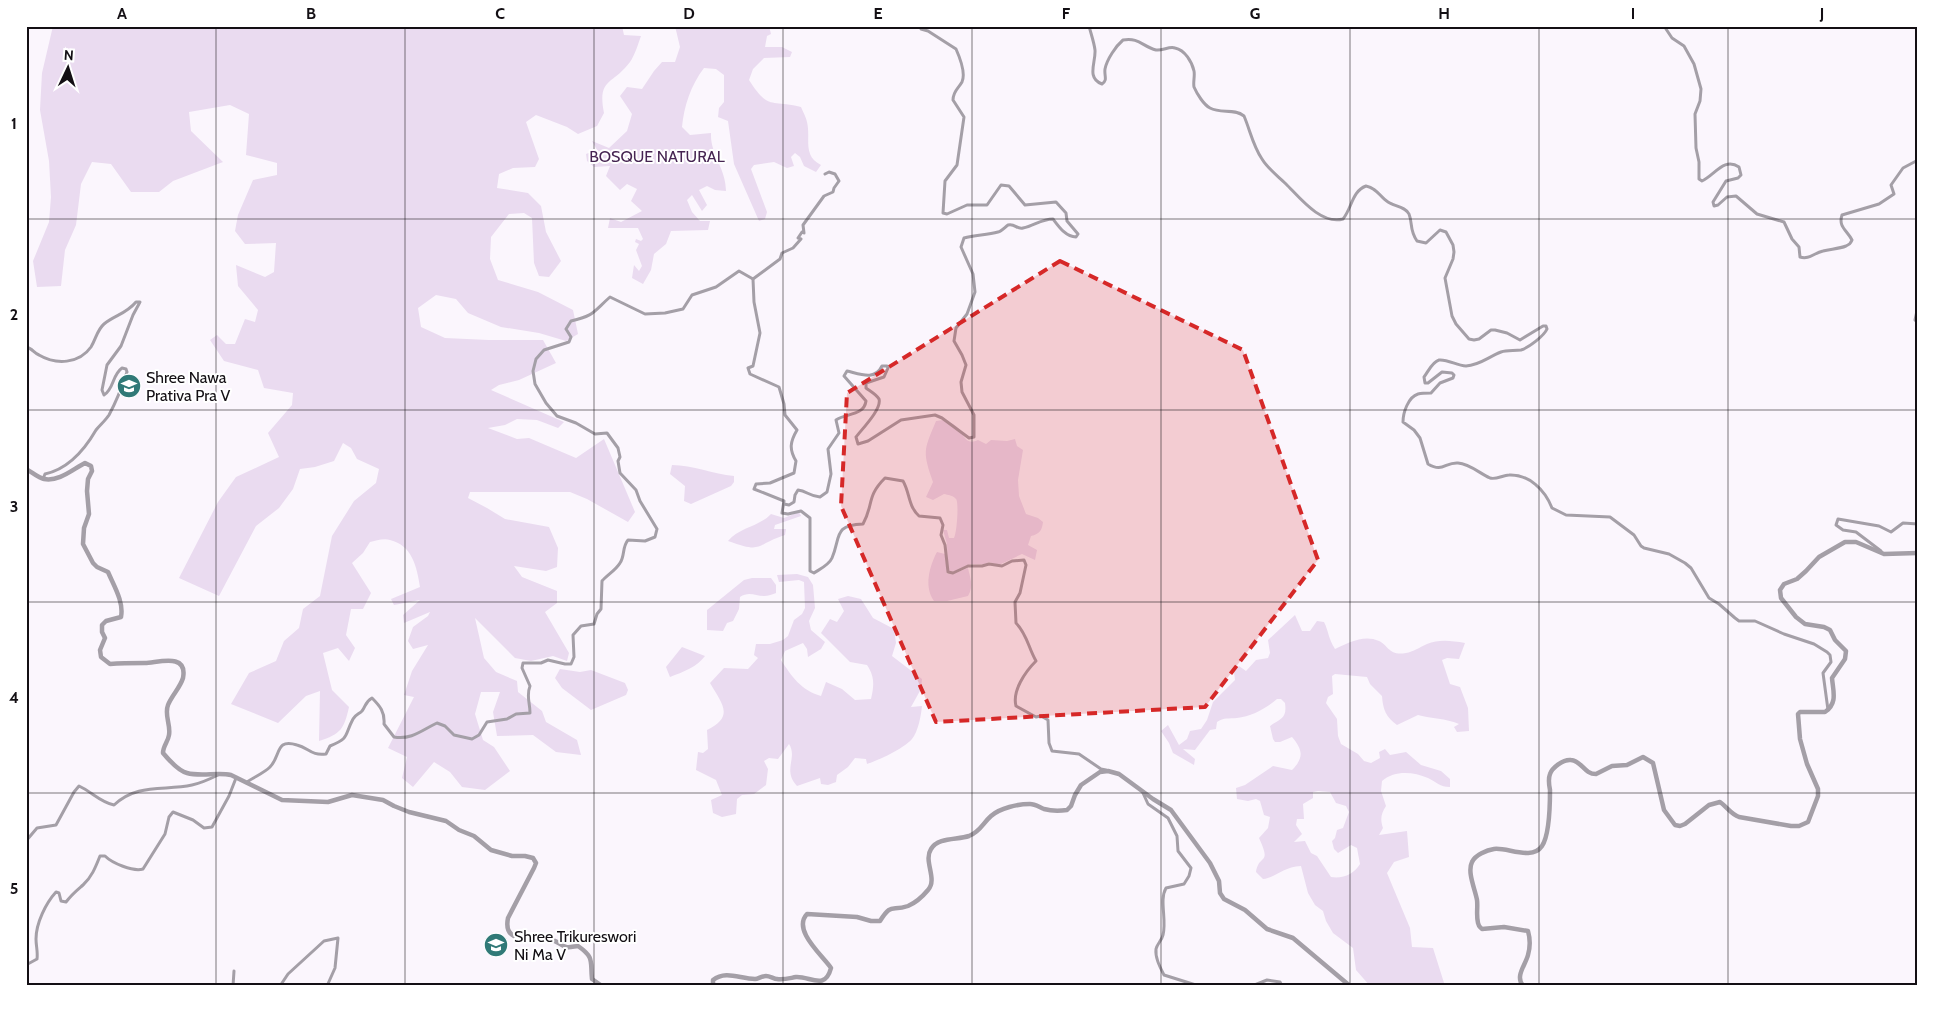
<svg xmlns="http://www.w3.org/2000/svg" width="1944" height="1012" font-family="Cabin,sans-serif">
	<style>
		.green { fill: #eadbf0; fill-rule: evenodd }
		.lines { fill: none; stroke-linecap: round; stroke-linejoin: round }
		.minor { stroke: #a49fa7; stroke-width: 3 }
		.tertiary { stroke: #a49fa7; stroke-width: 4.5 }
		.marked { fill: #d62828; fill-opacity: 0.2; stroke: #d62828; stroke-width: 4; stroke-dasharray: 10 6; stroke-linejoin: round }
		.grid { fill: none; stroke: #130f14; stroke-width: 1; stroke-opacity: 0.55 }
		.labels { text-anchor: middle; stroke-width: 4; stroke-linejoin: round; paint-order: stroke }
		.park-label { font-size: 16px; fill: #462552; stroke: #fff }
		.poi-label { font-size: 16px; fill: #130f14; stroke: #fff; text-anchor: start }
		.neatline { fill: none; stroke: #130f14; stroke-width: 2 }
		.grid-label { font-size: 16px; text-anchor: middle; font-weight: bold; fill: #130f14 }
	</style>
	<rect width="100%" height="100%" fill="#fbf6fd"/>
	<g class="green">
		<path d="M53,26H622L624,35L641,36C638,44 635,55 630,62C613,85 597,78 604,113L597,126L578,134L567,127L536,115L526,122L539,159L535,167L513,168L499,174L497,188L528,193L541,206L546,232L561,261L549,277L539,276L534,263L532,218L524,213L509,214L491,237L490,259L498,280L538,292L573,310L578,334L566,341L539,333L501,327L468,313L456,299L436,295L418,308L421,327L445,338L489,340H543L556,363L519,380L499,385L491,390L564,422L558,428L537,420L517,419L505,425L488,428L517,439L529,438L576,458L604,439L635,512L628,522L587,499L570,492H470L468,498L487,508L505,519L549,527L558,548L557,567L546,571L514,566L522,577L557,591V603L545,612L569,653L567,661L553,656L531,661L515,658L475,618L484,658L496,672L517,681L518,692L542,711L546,722L577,740L581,755L556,752L533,735L497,736L493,712L500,692H481L475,714L483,740L494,747L510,771L485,790L462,787L450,772L434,762L413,787L402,778L407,757L388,748L414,697L404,695L412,671L428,645L413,649L408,641L413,627L428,616L430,612L404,623L403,615L420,600L394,605L391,599L420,587C417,567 412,545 390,540C384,538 375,541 370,542L363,553L352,563L371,593L363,609H351L346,635L355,648L349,661L338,648L323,653L332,690L349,707C344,729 341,734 319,741L320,691L306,696L278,723L231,704L249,673L276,661L284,641L299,628L303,609L320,596L332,536L354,501L376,483L379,469L357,459L351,448L343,443L334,461L315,467L300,469L293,489L279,508L256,526L219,596L179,578L218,502L236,477L279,457L268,433L292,405L293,393L264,388L258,370L224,361L210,340L217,335L226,344H235L245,319L255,322L258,310L238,286L236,265L265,277L274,272L276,243L245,244L235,231L238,215L253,180L277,175V163L246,155L249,114L230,105L189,112L191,131L223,162L173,181L159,192H131L111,164L92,162L81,184L76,225L65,250L61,286L37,287L33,261L49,222L51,197L49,161L40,110L42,73Z"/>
		<path d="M675,26H769L771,34L767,36L765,47H782L792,52L790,57L764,58L753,69L749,80C769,111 770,99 801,107C803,112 806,117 807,122C811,138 802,156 821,165L816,172L804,166L800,157L795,153L791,157L794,166L787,168L774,162L754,165L751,169L767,212L765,219L759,221L734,164L728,121L718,117L719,108L724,102V75L716,69L704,68C691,85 684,106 682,127L690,135L711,133C710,154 726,168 726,191L715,190L707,186L699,190L707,205L702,211L692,195L687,200L692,212L700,221H710L708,230L671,231L666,244L654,254L651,270L643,284L632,278L634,265L639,271L642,266L636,250L639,244L635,242L636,239L641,241L643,239L638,228H608L610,218L621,222L642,211L631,201L637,189L627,184L620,190L606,176L610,166L594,167L587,161L586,154L597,150L592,141L609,148L627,131L632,114L620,96L627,87L642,89L654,71L662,62H675L680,47Z"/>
		<path d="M943,420C948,422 953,423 957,427C964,434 965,446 978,440L986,444L991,440L1007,441L1015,439L1017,446L1023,450L1018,480L1019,496L1026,514L1038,518L1043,522C1042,530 1040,534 1031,536L1028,545L1037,550L1035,560L1022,554L999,565L989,562C979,567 976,562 968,565C962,567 958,571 952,572L948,570L947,544L943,530H947L949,538H954C957,532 959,502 956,499C953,495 948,495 944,494L933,500L926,497L933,482C922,451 924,450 936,421Z"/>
		<path d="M672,465C693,465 713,474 734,476V482L731,486L691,504L684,501L685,486L670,474Z"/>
		<path d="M799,512L801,516L775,525L774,529H786L785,535C754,545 764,554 728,541C740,527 759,527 771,514L784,518Z"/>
		<path d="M937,552L945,554L947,574H953L968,568C970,577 974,587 968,596L947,601H934C924,587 929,567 937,552Z"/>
		<path d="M797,574L808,577L813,585L815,608L809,621L811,630L825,642L821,649L808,657L807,649L803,643L785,651L781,660C792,677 801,690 821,696L826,682L842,689L855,700L871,699C874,686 875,677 867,665L850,662L821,633L830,619L837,622L844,611L838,599L848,596L861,599L873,618L894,629L896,643L892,656L922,679L921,689L911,707L922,706C921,716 918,732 912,739C903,749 879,760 867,764L866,759L855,758L848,767L837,775L836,782L828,785L821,784L820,778L797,786C782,770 798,758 789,744L778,759L769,758L764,761L768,769L766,785L754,794L742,795L737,799L736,814L722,817L713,813L711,800L722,795L716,780L696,770L698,752L703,753L708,749L707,730C735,716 722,704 710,683L724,668L748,669L758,658L754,655L756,644H770L783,640L788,636L794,620L802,614L805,608L804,582L799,580L779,582L777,575Z"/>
		<path d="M752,578H771L776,585V593C773,594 768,596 764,596C755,596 749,591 740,597L739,609L733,621L727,623L723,631L707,630V610L744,580Z"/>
		<path d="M1295,615L1302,631H1310L1317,621L1324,622C1329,632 1328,638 1335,649C1348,643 1364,634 1379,641C1389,646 1389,656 1406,653C1413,652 1420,647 1427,644C1439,639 1452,641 1465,643L1459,659L1447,658L1442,660L1450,684L1460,687L1468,708L1469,731L1457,732L1454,727L1459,724C1445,718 1432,719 1418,715L1397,725C1386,717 1383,710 1382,696L1370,684L1367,677L1335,674L1332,676L1333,694L1328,697L1326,703L1337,719L1338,736L1341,744L1358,754L1364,761L1371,763L1380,758L1379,752L1385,749L1390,755L1406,752L1421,765L1441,771L1450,779V787C1440,787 1436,782 1428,778C1413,772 1395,770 1382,781L1381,791L1386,806C1381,814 1380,819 1383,828L1379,835L1407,831L1409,857L1394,862L1387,873L1410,928L1412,947L1433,948L1445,986H1370L1356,970L1353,948L1333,933L1326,921L1323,911L1315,905L1308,893L1301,866C1283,867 1277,877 1263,879L1256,872C1259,853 1272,866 1259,838L1268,828L1270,817L1264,815L1260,801L1256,799L1248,801L1237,799L1236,788L1245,785L1273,766L1292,770C1305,757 1302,749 1292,737L1280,742H1275L1273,739L1270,726C1282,718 1287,718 1285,703L1281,699H1277C1267,708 1251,717 1237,718C1229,719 1224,717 1217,722L1216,729L1210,730L1195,750L1183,749L1195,759L1194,765L1173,753L1169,743L1161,731L1168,725L1179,745L1187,739L1190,731L1201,729L1207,720L1213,702L1235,680L1234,672L1239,666L1246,671L1256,660L1268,658L1270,653L1268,640ZM1318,791L1330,792L1336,803L1346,806L1349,812L1343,828L1337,830L1335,838L1332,841L1334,849L1338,853L1351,845L1357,848L1360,864C1354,874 1343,879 1331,877L1317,856L1311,853L1305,841L1294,842L1302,834L1296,825L1297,819H1304L1303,804L1313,798V792Z"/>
		<path d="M682,647L705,656C697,667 683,672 670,677L666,667Z"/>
		<polygon points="560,669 580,672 591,670 625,683 628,690 626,695 591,710 562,688 555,678"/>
	</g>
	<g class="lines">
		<g class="minor">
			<path d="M1089,26C1091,34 1094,42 1095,50C1096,62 1086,78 1102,84C1108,80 1104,76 1105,69C1107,59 1116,46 1123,40C1139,37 1143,47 1156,50C1163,51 1169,46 1175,48C1185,50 1192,62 1194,71C1195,76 1193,82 1194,87C1197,94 1204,105 1210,108C1221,114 1234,108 1244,116C1250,130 1253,146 1262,159C1268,169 1278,176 1286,184C1300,198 1321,225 1343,219C1352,208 1352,191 1366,186C1377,188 1380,197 1388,202C1394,206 1406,207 1409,214C1413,224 1409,229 1417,241L1426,243L1440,230L1446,232L1453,245L1454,252L1453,259L1445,278L1452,316L1456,324L1469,339L1474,340L1479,339L1491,330H1495L1507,333L1520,340L1543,326H1546L1547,329C1544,336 1528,348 1521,350C1514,351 1507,350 1501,352C1488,357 1480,365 1466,366C1457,366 1448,359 1439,360C1432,362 1428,372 1424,377L1425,383H1428L1442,372L1452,373L1454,375L1453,378L1440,383L1431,393C1427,393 1422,393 1418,394C1408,397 1403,413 1403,422L1414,430L1420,438L1428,464C1443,473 1445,462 1458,463C1470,464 1479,473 1490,478C1496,480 1503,475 1509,475C1529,474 1545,490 1552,508L1566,515L1610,517L1634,535L1641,546L1644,548L1669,554L1685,563L1691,568L1709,598L1719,604L1735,618L1739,621H1755L1784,634L1814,644L1827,652L1830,655L1831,662L1823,673L1828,710"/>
			<path d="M1666,26V29L1672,38L1684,46L1694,64L1701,89L1700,101L1695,114L1696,148L1699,162V179L1702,181C1715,175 1724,157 1739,167L1741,175L1738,178L1726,181L1713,202L1714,206L1718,205L1727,197L1736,196L1757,214L1784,222L1792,239L1799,247L1800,257C1809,260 1814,253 1823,251C1830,249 1839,249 1846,246C1850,244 1850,244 1852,240C1847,230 1838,227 1842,215L1879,204L1894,194L1891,185L1903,168L1918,160"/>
			<path d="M825,174L829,172L835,174L839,181L834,188L833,192L824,196L803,225L804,233L802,232L798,238L801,239L793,248L782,253L780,259L753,279L754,302L760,333L753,366L748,368L750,374L779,387L784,404L785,415L797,430C790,442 789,449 796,461L794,473L770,483L756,484L754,489L784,501L782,513L788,514L801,511L810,518V571L814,573C820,569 829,565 832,558C841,537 833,525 863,524C874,504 866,497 885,478L903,481C910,493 908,506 919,516L940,518L943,525L941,535L945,545L948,572L953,573L968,566H982L989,564L1002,566L1012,561L1024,560L1026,565L1020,593L1015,602L1016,623C1027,634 1028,647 1036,661C1025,672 1012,691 1016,706L1036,717L1041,716L1048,720L1049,743L1052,751L1079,754L1101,769L1106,770"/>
			<polyline points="1918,306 1915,320 1918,323"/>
			<path d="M26,347C32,348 34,353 39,355C56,365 79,364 91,347C96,339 97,330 104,324C115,315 126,314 136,302H140L133,315L121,346L107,365L102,390L104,395C114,389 112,375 122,368L126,369L127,372C122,387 116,402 109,415C105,421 100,425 96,430C85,449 68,469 45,474L43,479"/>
			<path d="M784,504L789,505L794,502L795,495L798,490C807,491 809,496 820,497L827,492L831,474L828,449L839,433L836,420C846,413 864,416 866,401L844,376L847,371C860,374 875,381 882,366H887L888,368L884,377L866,383V388C870,391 877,395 879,399C882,409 862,429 856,437L858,444L868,441L901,420L935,415L942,418L969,438L974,437V415L962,392L961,382L966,365L962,355L954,341L956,328L967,314L975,292L973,274L961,247L964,238C975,235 987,235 998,232C1002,231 1005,227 1008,225C1015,223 1017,230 1023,228C1034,226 1041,219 1053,219C1059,227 1066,237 1076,237L1078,234L1067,221L1066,213L1056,202L1025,205L1009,186L1001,185L987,205H967L947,214L943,213L945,181L957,165L964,117L953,100C953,91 958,89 962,82C966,73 960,58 956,49L928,31L921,29V26"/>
			<polyline points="1881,551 1856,532 1843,530 1836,525 1838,519 1879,526 1891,532 1903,523 1918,524"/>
			<path d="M247,782C254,777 264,773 270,767C281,756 275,738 297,745C309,748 311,756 326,754L330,746C350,738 344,736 353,719C355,715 359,714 362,711C366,706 365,702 372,698C380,706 385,712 384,724L394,737C412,740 422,730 437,723L445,726L454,735L472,739L479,735L487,722L507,719L516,714L530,713C530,702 526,696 530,686L522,668L523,663H541L548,660L565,664H571L574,657L573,635L581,626L594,624L597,614L601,609L602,581C607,575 616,570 620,563C625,556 622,547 628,540L645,541L655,537L657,529L640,501L636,490L620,473L618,461L620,457L618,448L607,433L595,434L576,423L557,416L546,403L535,384L533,371L536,359L544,350L569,342L571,337L566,329L571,321C594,316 593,312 610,297L645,314L665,313L683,309L692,295L716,287L739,271L753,279"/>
			<path d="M1143,793L1148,804L1168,818L1177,836L1178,851L1191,868L1189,876L1184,884L1166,888C1159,900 1167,920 1163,935C1162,940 1157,944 1156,949C1155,958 1160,967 1164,975L1199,986"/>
			<path d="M26,841L37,828L56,825L74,792L79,786C92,792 100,802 114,805C137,783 164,791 192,785C201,783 210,779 218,775"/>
			<path d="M26,965L37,959C38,952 36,946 36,939C36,923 46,903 56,892L59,893L61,901L66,902C72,894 76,891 83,885C92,877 96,866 100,856H105C112,863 133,872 143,869L165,834L169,817L173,812L193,820L204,828L212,827L229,796L236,778"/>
			<polyline points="233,986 234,971"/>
			<polyline points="280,986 288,974 324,941 338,938 335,968 327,986"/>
			<polyline points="1252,986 1267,980 1280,982 1282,986"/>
		</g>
		<g class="tertiary">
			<path d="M26,469C32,472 38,478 44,479C59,482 73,469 85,463L91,466L92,471L88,479L87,491L89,514L84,528L83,544L93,563L97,567L108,572C114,586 124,602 121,617L106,621L102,625V632L105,638L100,650L101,657L110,664C122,663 133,663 145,663C157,663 188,652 183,678C180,688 172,695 168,705C164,715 171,725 169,735C168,742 163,746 163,753C168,759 179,771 187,773C201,777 217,772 231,775L282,800L328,802L352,795L383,800L394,806L409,812L446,821L459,830L474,836L491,850L512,856H525L533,858L536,863L534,868L508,918C502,947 536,936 552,940C557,941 562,946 566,947C570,948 575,946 578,946C595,958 590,961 592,979L602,986"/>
			<path d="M713,986V980C726,970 740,979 755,979C758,979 762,976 766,976C770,976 774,979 777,979C784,980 790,978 796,977C810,976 825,991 831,968C822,955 792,930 807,914L857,917L871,921H880C892,902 891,912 908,906C915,903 923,896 928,890C938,879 923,861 931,849C938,837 957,840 969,836C980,832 983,823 991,816C1000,808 1018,804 1030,804C1035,804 1039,807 1044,809C1051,811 1060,811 1067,810L1071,806L1075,795L1081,785L1100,772L1108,771L1119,774L1153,799L1171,810L1210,863L1219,881L1220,893L1224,899L1245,910L1267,929L1293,938L1350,986"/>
			<path d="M1523,986C1515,976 1525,966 1528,955C1530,948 1530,938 1528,931L1504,927L1482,929C1479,926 1479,927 1478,923C1476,915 1478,907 1477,900C1475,889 1467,872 1472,862C1475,855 1487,850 1494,849C1507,847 1532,861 1542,846C1550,834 1550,804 1550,790C1549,785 1548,779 1550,774C1552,768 1563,759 1571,760C1582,761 1584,774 1596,774L1612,766L1627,765L1643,757L1653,763L1664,810L1675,825L1680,826L1685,824L1709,805L1720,802C1727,807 1731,814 1739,817L1791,826H1799L1808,822L1818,796V789L1807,764L1800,739L1798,714L1800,712H1825C1838,703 1833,691 1832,678L1845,659L1846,651L1835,640L1830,630L1824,627L1805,624L1796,617L1781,598L1780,590L1784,584L1797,579L1806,571L1819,557L1845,542H1856L1884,554L1918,553"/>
		</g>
	</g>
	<path class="marked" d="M1060,261L1243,350L1318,560L1205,707L936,722L841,506L847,393Z"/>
	<path class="grid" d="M216,26V986M405,26V986M594,26V986M783,26V986M972,26V986M1161,26V986M1350,26V986M1539,26V986M1728,26V986M26,219H1918M26,410H1918M26,602H1918M26,793H1918"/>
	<defs>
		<g id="school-disc" transform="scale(1.25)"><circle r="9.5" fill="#307977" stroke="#fff"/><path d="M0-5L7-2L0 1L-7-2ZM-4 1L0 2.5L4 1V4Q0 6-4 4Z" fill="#fff"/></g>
	</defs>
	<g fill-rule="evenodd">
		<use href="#school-disc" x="129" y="386"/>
		<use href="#school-disc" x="496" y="945"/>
	</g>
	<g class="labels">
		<g class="park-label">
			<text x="657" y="162">BOSQUE NATURAL</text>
		</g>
		<g class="poi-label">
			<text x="146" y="383">Shree Nawa<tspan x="146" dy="18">Prativa Pra V</tspan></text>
			<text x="514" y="942">Shree Trikureswori<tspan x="514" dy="18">Ni Ma V</tspan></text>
		</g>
	</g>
	<rect width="1944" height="1012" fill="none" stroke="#ffffff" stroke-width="55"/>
	<g transform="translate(68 68) rotate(4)" stroke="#ffffff" stroke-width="4" paint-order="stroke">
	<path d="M0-4L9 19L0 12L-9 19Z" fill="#130f14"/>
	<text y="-8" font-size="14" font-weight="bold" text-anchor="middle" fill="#130f14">N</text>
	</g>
	<rect x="28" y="28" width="1888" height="956" class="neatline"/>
	<g class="grid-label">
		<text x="122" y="19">A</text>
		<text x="311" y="19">B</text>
		<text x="500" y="19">C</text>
		<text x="689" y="19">D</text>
		<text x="878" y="19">E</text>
		<text x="1066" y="19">F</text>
		<text x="1255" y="19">G</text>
		<text x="1444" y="19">H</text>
		<text x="1633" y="19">I</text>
		<text x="1822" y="19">J</text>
		<text x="14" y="129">1</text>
		<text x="14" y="320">2</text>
		<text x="14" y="512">3</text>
		<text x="14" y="703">4</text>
		<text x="14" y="894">5</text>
	</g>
</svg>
